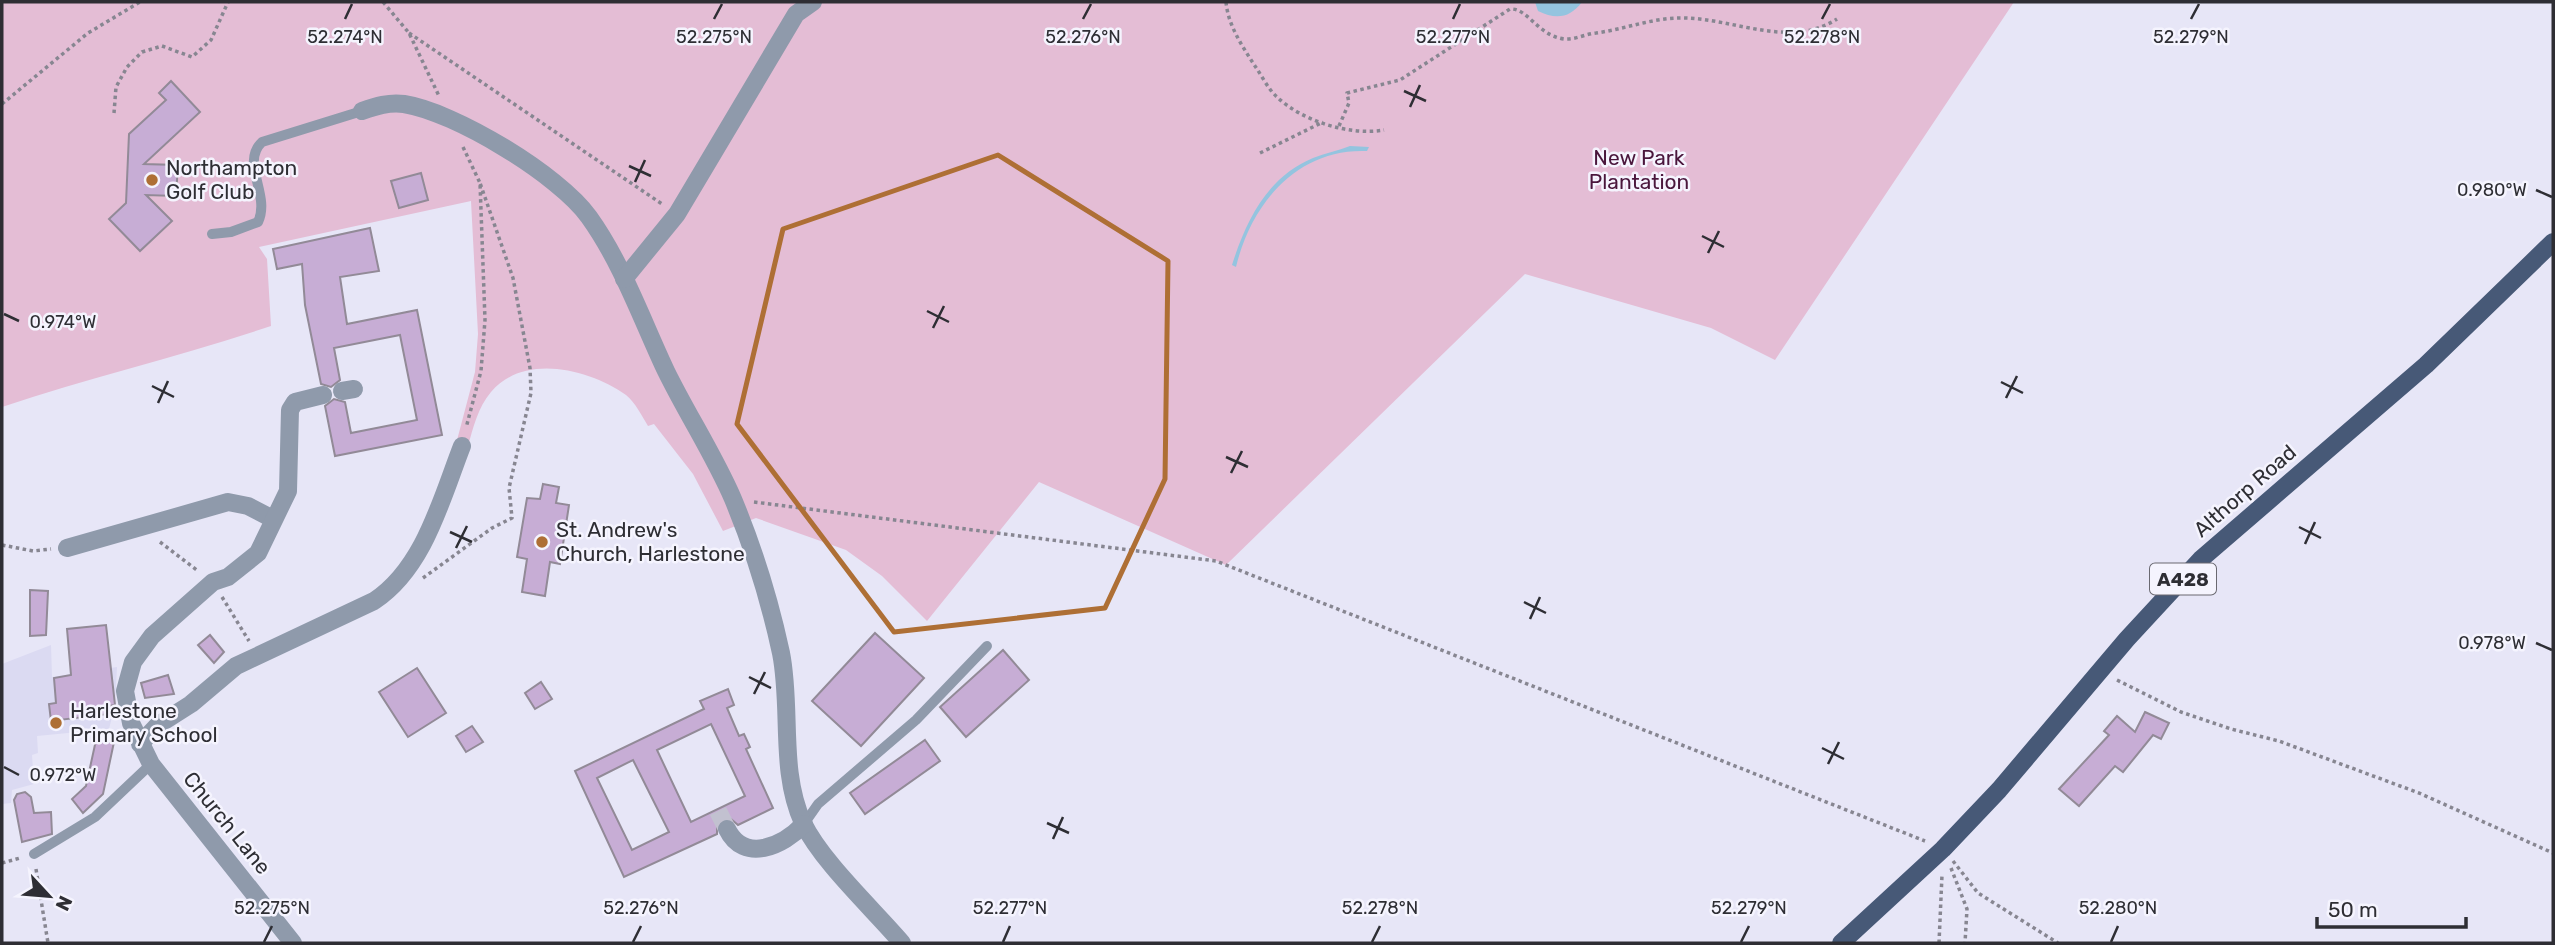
<svg xmlns="http://www.w3.org/2000/svg" width="2555" height="945" font-family="Rubik,sans-serif">
	<style>
		.built { fill: #dbdaf2 }
		.green { fill: #e4bdd5 }
		.water { fill: #94c4df }
		.building { fill: #c7add5; stroke: #928a97; stroke-width: 2; fill-rule: evenodd }
		.lines { fill: none; stroke-linecap: round; stroke-linejoin: round }
		.minor-tunnel { stroke: #c2c1d0; stroke-width: 18; stroke-dasharray: 18 9; stroke-linecap: butt }
		.path { stroke: #878691; stroke-width: 3.5; stroke-dasharray: 3.5 3.5; stroke-linecap: butt }
		.service { stroke: #8f9aab; stroke-width: 10 }
		.minor { stroke: #8f9aab; stroke-width: 18 }
		.primary { stroke: #475977; stroke-width: 18 }
		.marked { fill: none; stroke: #ae6f35; stroke-width: 5; stroke-linejoin: round }
		.ticks { fill: none; stroke: #2e2e34; stroke-width: 2.5 }
		.poi-dot { fill: #ae6f35; stroke: #f5f4fe; stroke-width: 2.5 }
		.labels { text-anchor: middle; stroke-width: 5; stroke-linejoin: round; paint-order: stroke }
		.shield { fill: #f5f4fe; stroke: #6a6971; stroke-width: 2 }
		.shield-label { font-size: 19px; font-weight: bold; fill: #2e2e34 }
		.park-label { font-size: 21px; fill: #4a163c; stroke: #f5f4fe }
		.poi-label { font-size: 21px; fill: #2e2e34; stroke: #f5f4fe; text-anchor: start }
		.street-label { font-size: 21px; fill: #2e2e34; stroke: #f5f4fe }
		.ticks-label { font-size: 18px; text-anchor: middle; fill: #2e2e34; stroke: #f5f4fe; stroke-width: 5; stroke-linejoin: round; paint-order: stroke }
	</style>
	<rect width="100%" height="100%" fill="#e7e6f7"/>
	<polygon class="built" points="51,645 52,677 117,667 115,705 109,729 37,736 38,753 32,755 34,784 12,790 11,803 2,804 2,664"/>
	<path class="green" d="M2,2H2014L1775,360L1711,328L1525,274L1226,565L1039,482L927,621L882,576L846,550L756,518L723,531L693,474L654,424L648,426C642,416 635,402 626,395C589,369 524,353 491,392C478,407 473,428 468,446L456,444L475,372L478,334L471,201L259,247L267,259L271,326C182,356 91,377 2,407Z"/>
	<g class="water">
		<path d="M1535,2H1582C1570,18 1556,20 1538,11Z"/>
		<path d="M1350,146L1369,147L1367,151C1297,148 1251,204 1236,267L1232,265C1246,221 1267,177 1313,158C1325,153 1338,151 1350,146Z"/>
	</g>
	<g class="building">
		<polygon points="171,81 200,112 144,164 178,165 176,196 146,195 172,221 140,251 109,219 126,203 129,134 166,100 159,93"/>
		<polygon points="421,173 428,200 399,208 391,181"/>
		<polygon points="370,228 379,271 340,277 347,324 417,310 442,435 335,456 325,406 334,399 345,402 351,433 417,420 400,335 334,348 340,380 331,387 321,384 305,305 302,264 277,269 273,249"/>
		<polygon points="543,484 559,487 556,503 569,505 560,564 550,562 545,596 522,592 527,559 517,557 527,498 540,499"/>
		<polygon points="30,590 48,591 46,635 30,636"/>
		<polygon points="106,625 115,705 108,706 109,714 51,721 49,704 56,703 54,678 71,675 67,629"/>
		<polygon points="875,633 924,678 861,746 812,701"/>
		<polygon points="210,635 224,652 214,663 198,645"/>
		<polygon points="1003,650 1029,680 966,737 940,707"/>
		<polygon points="417,668 446,713 408,737 379,692"/>
		<polygon points="168,675 174,694 145,698 141,683"/>
		<polygon points="541,682 552,699 535,709 525,693"/>
		<path d="M728,689L734,705L727,708L739,736L744,734L750,747L746,749L773,808L738,825L731,819H721L717,825V834L624,877L575,771L704,709L700,701ZM711,724L745,796L691,822L657,750ZM633,760L669,832L632,850L597,778Z"/>
		<polygon points="2145,712 2169,723 2161,739 2153,735 2123,772 2115,766 2079,806 2059,789 2109,735 2104,731 2117,716 2135,732"/>
		<polygon points="472,726 483,742 466,752 456,736"/>
		<polygon points="96,740 114,742 103,794 83,813 72,799 86,786"/>
		<polygon points="925,740 940,761 865,814 850,793"/>
		<polygon points="25,792 31,797 34,813 51,812 52,834 22,842 14,800 17,794"/>
	</g>
	<g class="lines">
		<polyline class="minor-tunnel" points="718,811 727,829"/>
		<g class="path">
			<polyline points="383,2 409,33 439,96"/>
			<path d="M1226,2C1228,25 1242,46 1255,66C1262,76 1268,89 1277,97C1302,121 1350,136 1384,130"/>
			<polyline points="409,33 662,204"/>
			<polyline points="2,104 88,33 140,2"/>
			<polyline points="114,113 116,87 127,67 142,52 162,46 192,57 211,40 228,2"/>
			<path d="M1339,126L1349,103L1347,93L1400,80L1510,9C1528,8 1537,35 1564,39C1575,40 1585,34 1596,33C1626,29 1654,17 1685,18C1735,19 1790,49 1837,19"/>
			<polyline points="463,147 480,183 485,320 481,371 466,428"/>
			<polyline points="1260,153 1323,122"/>
			<polyline points="754,502 1216,561 1925,841"/>
			<polyline points="160,542 198,571"/>
			<polyline points="2,545 33,551 51,549"/>
			<polyline points="423,578 492,528 512,518 509,488 531,393 530,368 513,278 480,183"/>
			<polyline points="222,597 249,641"/>
			<polyline points="2117,680 2181,712 2231,729 2279,741 2419,793 2553,853"/>
			<polyline points="1953,861 1978,893 2058,943"/>
			<polyline points="2,863 20,858"/>
			<polyline points="1951,868 1967,909 1965,943"/>
			<polyline points="36,869 48,943"/>
			<polyline points="1939,943 1942,875"/>
		</g>
		<g class="service">
			<path d="M212,234L231,232L258,222C271,195 240,163 262,142L362,111"/>
			<polyline points="804,824 818,804 916,720 987,646"/>
			<polyline points="34,854 95,817 151,764"/>
		</g>
		<g class="minor">
			<path d="M362,111C376,106 389,102 404,104C455,112 559,175 589,217C622,263 642,320 666,371C687,414 714,455 733,499C753,547 770,602 781,653C792,708 779,771 803,823C822,862 873,909 902,943"/>
			<polyline points="624,279 677,214 796,14 813,2"/>
			<polyline points="342,391 354,389"/>
			<polyline points="67,548 228,502 248,506 273,519"/>
			<path d="M140,744L158,725L191,704L236,666L374,601C424,568 441,500 462,446"/>
			<path d="M727,829C744,864 783,846 804,824"/>
			<polyline points="293,943 151,764 131,723 125,691 133,662 152,636 213,582 228,577 258,553 288,491 290,410 295,402 323,395"/>
		</g>
		<polyline class="primary" points="1841,943 1943,849 1999,790 2127,639 2201,559 2426,365 2553,242"/>
	</g>
	<path class="marked" d="M998,155L1168,261L1165,479L1105,608L894,632L737,424L783,229Z"/>
	<path class="ticks" d="M345,19L352,4M714,19L722,4M1083,19L1091,4M1453,19L1460,4M1822,19L1830,4M2191,19L2199,4M1404,91L1426,101M1410,107L1420,85M629,166L651,176M635,182L645,160M2536,190L2552,197M1702,236L1724,247M1708,253L1719,231M927,311L949,322M4,314L19,321M933,328L944,306M2001,382L2023,393M152,386L174,397M2006,398L2017,376M158,403L168,381M1226,457L1248,467M1231,473L1242,451M2299,527L2321,538M450,532L472,542M2305,544L2315,522M456,548L467,526M1524,602L1546,613M1530,619L1540,597M2536,643L2552,650M749,677L771,688M754,694L765,672M1822,748L1844,759M1828,764L1839,742M4,767L19,775M1047,823L1069,833M1053,839L1063,817M264,942L272,926M633,942L641,926M1003,942L1010,926M1372,942L1380,926M1741,942L1749,926M2111,942L2118,926"/>
	<g class="poi-dot">
		<circle cx="152" cy="180" r="7"/>
		<circle cx="542" cy="542" r="7"/>
		<circle cx="56" cy="723" r="7"/>
	</g>
	<g class="labels">
		<rect class="shield" x="2150" y="563.5" width="66" height="31" rx="5"/>
		<g class="shield-label">
			<text x="2183" y="586">A428</text>
		</g>
		<g class="park-label">
			<text x="1639" y="165">New Park<tspan x="1639" dy="24">Plantation</tspan></text>
		</g>
		<g class="poi-label">
			<text x="166" y="175">Northampton<tspan x="166" dy="24">Golf Club</tspan></text>
			<text x="556" y="537">St. Andrew's<tspan x="556" dy="24">Church, Harlestone</tspan></text>
			<text x="70" y="718">Harlestone<tspan x="70" dy="24">Primary School</tspan></text>
		</g>
		<g class="street-label">
			<text transform="translate(2245 491) rotate(-41)" y="7">Althorp Road</text>
			<text transform="translate(227 823) rotate(51)" y="7">Church Lane</text>
		</g>
	</g>
	<g class="ticks-label">
		<text x="345" y="43">52.274°N</text>
		<text x="714" y="43">52.275°N</text>
		<text x="1083" y="43">52.276°N</text>
		<text x="1453" y="43">52.277°N</text>
		<text x="1822" y="43">52.278°N</text>
		<text x="2191" y="43">52.279°N</text>
		<text x="2492" y="196">0.980°W</text>
		<text x="63" y="328">0.974°W</text>
		<text x="2492" y="649">0.978°W</text>
		<text x="63" y="781">0.972°W</text>
		<text x="272" y="914">52.275°N</text>
		<text x="641" y="914">52.276°N</text>
		<text x="1010" y="914">52.277°N</text>
		<text x="1380" y="914">52.278°N</text>
		<text x="1749" y="914">52.279°N</text>
		<text x="2118" y="914">52.280°N</text>
	</g>
	<rect width="2555" height="945" fill="none" stroke="#2e2e34" stroke-width="7"/>
	<g transform="translate(49 896) rotate(116)" stroke="#f5f4fe" stroke-width="5" paint-order="stroke">
	<path d="M0-5L12 26L0 18L-12 26Z" fill="#2e2e34"/>
	<text y="-10" font-size="19" font-weight="bold" text-anchor="middle" fill="#2e2e34">N</text>
	</g>
	<path d="M2317 917v10h149v-10" fill="none" stroke="#2e2e34" stroke-width="3.5"/>
	<text x="2328" y="917" font-size="21" fill="#2e2e34" stroke="#f5f4fe" stroke-width="5" paint-order="stroke">50 m</text>
</svg>
